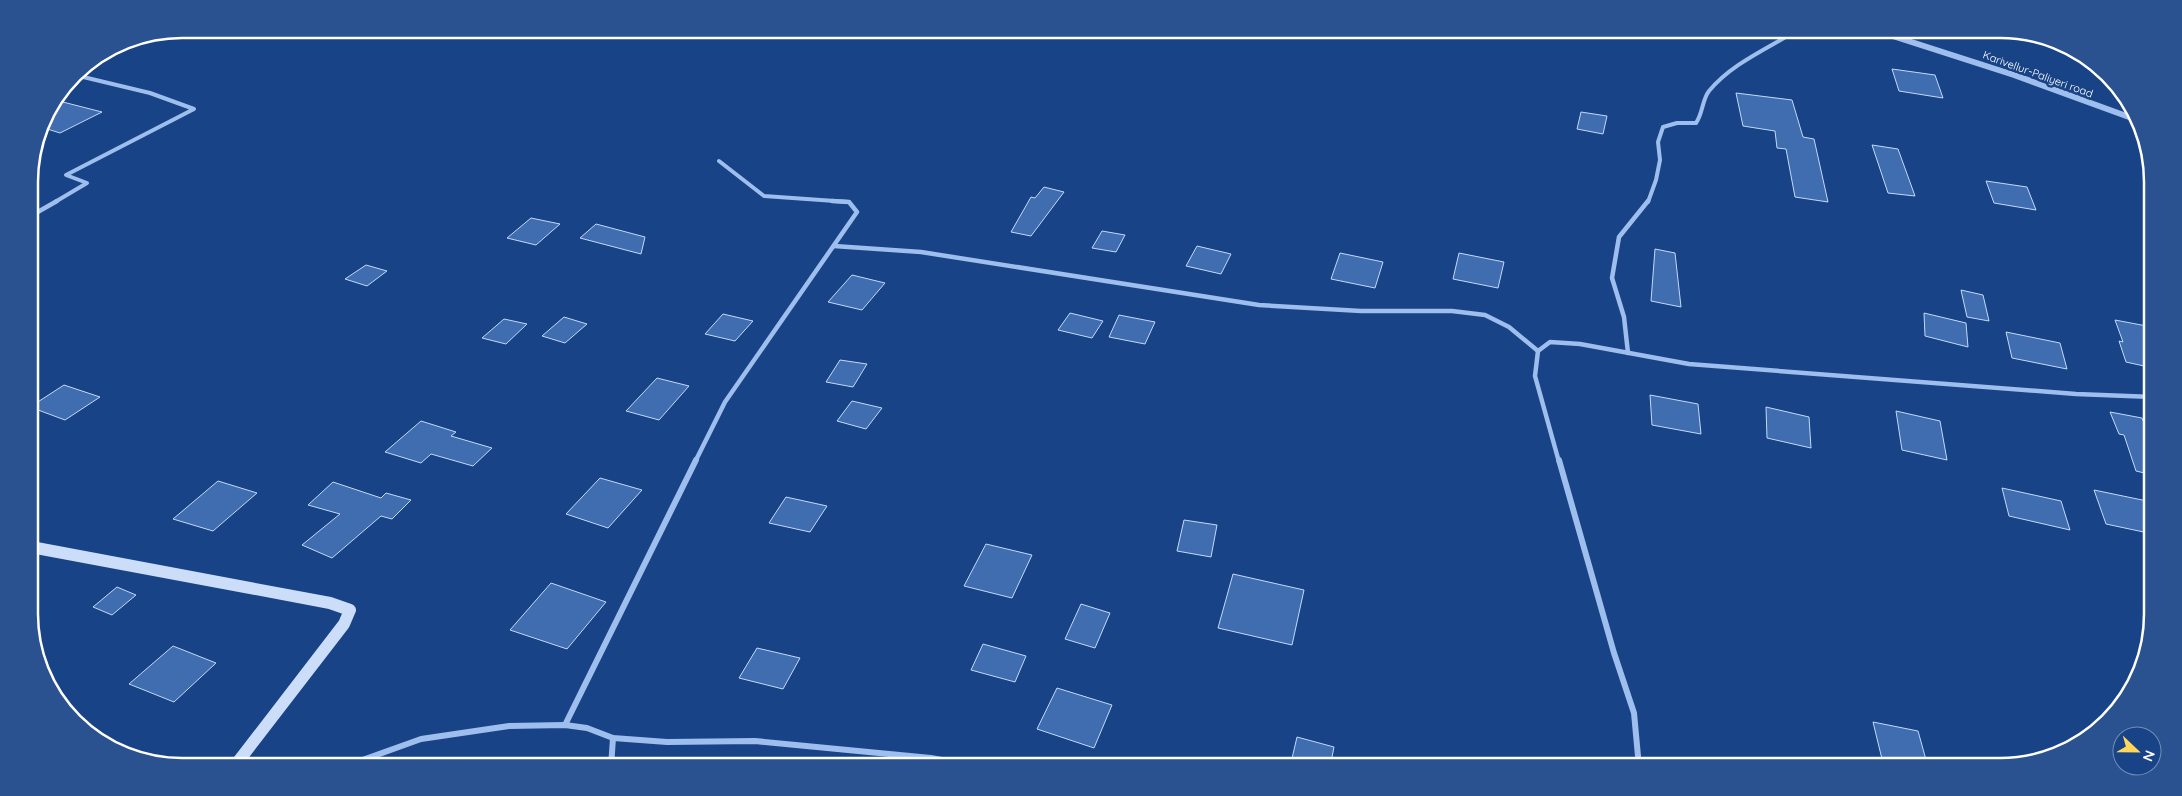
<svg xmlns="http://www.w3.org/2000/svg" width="2182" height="796" font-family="Quicksand,sans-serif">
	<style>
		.building { fill: #406db0; stroke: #c3d9fa }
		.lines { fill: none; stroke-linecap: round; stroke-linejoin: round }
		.minor-far2 { stroke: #9ebeed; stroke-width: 4 }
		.minor-far1 { stroke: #9ebeed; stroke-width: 4.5 }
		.minor { stroke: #9ebeed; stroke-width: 6 }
		.tertiary { stroke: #9ebeed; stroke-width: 6 }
		.secondary { stroke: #cbddf9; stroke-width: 12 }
		.labels { text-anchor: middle; stroke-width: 5; stroke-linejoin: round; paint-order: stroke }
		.far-street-label { font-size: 11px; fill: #fff; stroke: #184386 }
		.rim { fill: none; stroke: #fff; stroke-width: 2.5 }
	</style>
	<rect width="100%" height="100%" fill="#184386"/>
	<g class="building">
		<polygon points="1892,69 1935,75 1943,98 1899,91"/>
		<polygon points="1736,93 1792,100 1803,137 1814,139 1828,202 1795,197 1786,149 1777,148 1775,131 1743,126"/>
		<polygon points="55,100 102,112 60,133 41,127 44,114"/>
		<polygon points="1581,112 1607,116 1603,134 1577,129"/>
		<polygon points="1872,145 1898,149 1915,196 1888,193"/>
		<polygon points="1986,181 2027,187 2036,210 1994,203"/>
		<polygon points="1044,187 1064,192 1031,236 1011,232 1031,197 1035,198"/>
		<polygon points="531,218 560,224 536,245 507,238"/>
		<polygon points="596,224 645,237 641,254 580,238"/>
		<polygon points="1102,231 1125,235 1116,252 1092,248"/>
		<polygon points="1197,246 1231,254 1221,274 1186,266"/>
		<polygon points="1655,249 1675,253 1681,307 1651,301"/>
		<polygon points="1340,253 1383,262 1375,288 1331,279"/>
		<polygon points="1459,253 1504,262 1498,288 1453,279"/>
		<polygon points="366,265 387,271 367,286 345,279"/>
		<polygon points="852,275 885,283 862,310 828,302"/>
		<polygon points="1961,290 1983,295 1989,321 1967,317"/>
		<polygon points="1070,313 1103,321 1092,338 1058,330"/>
		<polygon points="1924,313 1966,323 1968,347 1925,336"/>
		<polygon points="723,314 753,321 735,341 705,334"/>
		<polygon points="1119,315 1155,322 1145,344 1109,337"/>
		<polygon points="564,317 587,324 565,343 542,336"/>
		<polygon points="504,319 527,324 506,344 482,338"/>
		<polygon points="2115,320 2152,327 2153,368 2126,362 2119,341 2123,342"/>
		<polygon points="2006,332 2060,343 2067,369 2012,358"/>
		<polygon points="840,360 867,364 853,387 826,382"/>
		<polygon points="657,378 689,386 659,420 626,411"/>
		<polygon points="64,385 100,397 65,420 30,407"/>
		<polygon points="1650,395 1698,404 1701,434 1652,425"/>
		<polygon points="852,401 882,408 866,429 837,421"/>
		<polygon points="1766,407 1809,417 1811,448 1767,438"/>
		<polygon points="1896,411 1940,421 1947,460 1902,450"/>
		<polygon points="2110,412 2142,418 2153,444 2153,475 2136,471 2124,435 2119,434"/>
		<polygon points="421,421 456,432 451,436 492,448 473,466 431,454 421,463 385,452"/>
		<polygon points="600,478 642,490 608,528 566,514"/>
		<polygon points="218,481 257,493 213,531 173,519"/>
		<polygon points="333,482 381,498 386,493 411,500 392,519 381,516 332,558 302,545 340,514 308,505"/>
		<polygon points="2002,488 2061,501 2070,530 2009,516"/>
		<polygon points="2094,490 2147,501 2153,517 2153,534 2106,524"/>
		<polygon points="786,497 827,506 810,532 769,523"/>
		<polygon points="1184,520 1217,525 1211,557 1177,551"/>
		<polygon points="986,544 1032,555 1012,598 964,586"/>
		<polygon points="1233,574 1304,590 1292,645 1218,628"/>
		<polygon points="551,583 606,602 567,649 510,630"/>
		<polygon points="117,587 136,595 112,615 93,607"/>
		<polygon points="1081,604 1110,613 1095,648 1065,639"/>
		<polygon points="983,644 1026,656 1015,682 971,670"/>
		<polygon points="173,646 216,663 174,702 129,684"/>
		<polygon points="757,648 800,658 783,689 739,678"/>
		<polygon points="1057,688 1112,705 1094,748 1037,729"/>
		<polygon points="1873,722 1918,731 1928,767 1882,759"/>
		<polygon points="1297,737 1334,747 1330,767 1290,767"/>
	</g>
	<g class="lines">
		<g class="minor-far2">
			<polyline points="719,161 764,196 849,202"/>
			<polyline points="55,202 87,183 66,175 194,109 150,93 75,75"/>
			<path d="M1648,202L1656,180L1660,160L1658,142L1663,127L1677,123H1696C1703,113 1702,100 1709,91C1732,63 1769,48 1799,29"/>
		</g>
		<g class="minor-far1">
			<polyline points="29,217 57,201"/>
			<polyline points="834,246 921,252 1259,305 1361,311 1452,311 1485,315 1509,327 1538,351"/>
			<polyline points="1628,353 1624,317 1612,278 1619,237 1648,201"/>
			<polyline points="695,462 725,402 857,212 849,202 832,201"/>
			<polyline points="1559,462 1535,376 1538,351 1550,342 1580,344 1689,364 2076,394 2153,397"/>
		</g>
		<g class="minor">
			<polyline points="1559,460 1614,653 1634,713 1639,767"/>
			<polyline points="565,725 696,460"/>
			<polyline points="343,767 421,739 509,726 565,725 587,728 613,738 667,742 755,741 931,758 979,767"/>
			<polyline points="611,767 613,738"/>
		</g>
		<polyline class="tertiary" points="1871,29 2014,75 2140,121"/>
		<polyline class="secondary" points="31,547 330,603 350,610 344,624 234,767"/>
	</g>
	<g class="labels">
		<g class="far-street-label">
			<text transform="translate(2038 74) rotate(20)" y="4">Karivellur-Paliyeri road</text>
		</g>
	</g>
	<path d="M0 0H2182V796H0ZM182 38H2000A144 144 0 0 1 2144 182V614A144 144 0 0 1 2000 758H182A144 144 0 0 1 38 614V182A144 144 0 0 1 182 38Z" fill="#2a5290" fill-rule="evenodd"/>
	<path class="rim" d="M182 38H2000A144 144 0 0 1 2144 182V614A144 144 0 0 1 2000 758H182A144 144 0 0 1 38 614V182A144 144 0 0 1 182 38Z"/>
	<g transform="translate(2137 751) rotate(112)"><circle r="24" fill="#184386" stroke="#748eb6"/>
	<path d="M0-4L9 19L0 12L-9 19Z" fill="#ffd75a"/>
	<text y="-8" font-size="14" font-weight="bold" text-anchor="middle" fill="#ffffff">N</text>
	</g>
</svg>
